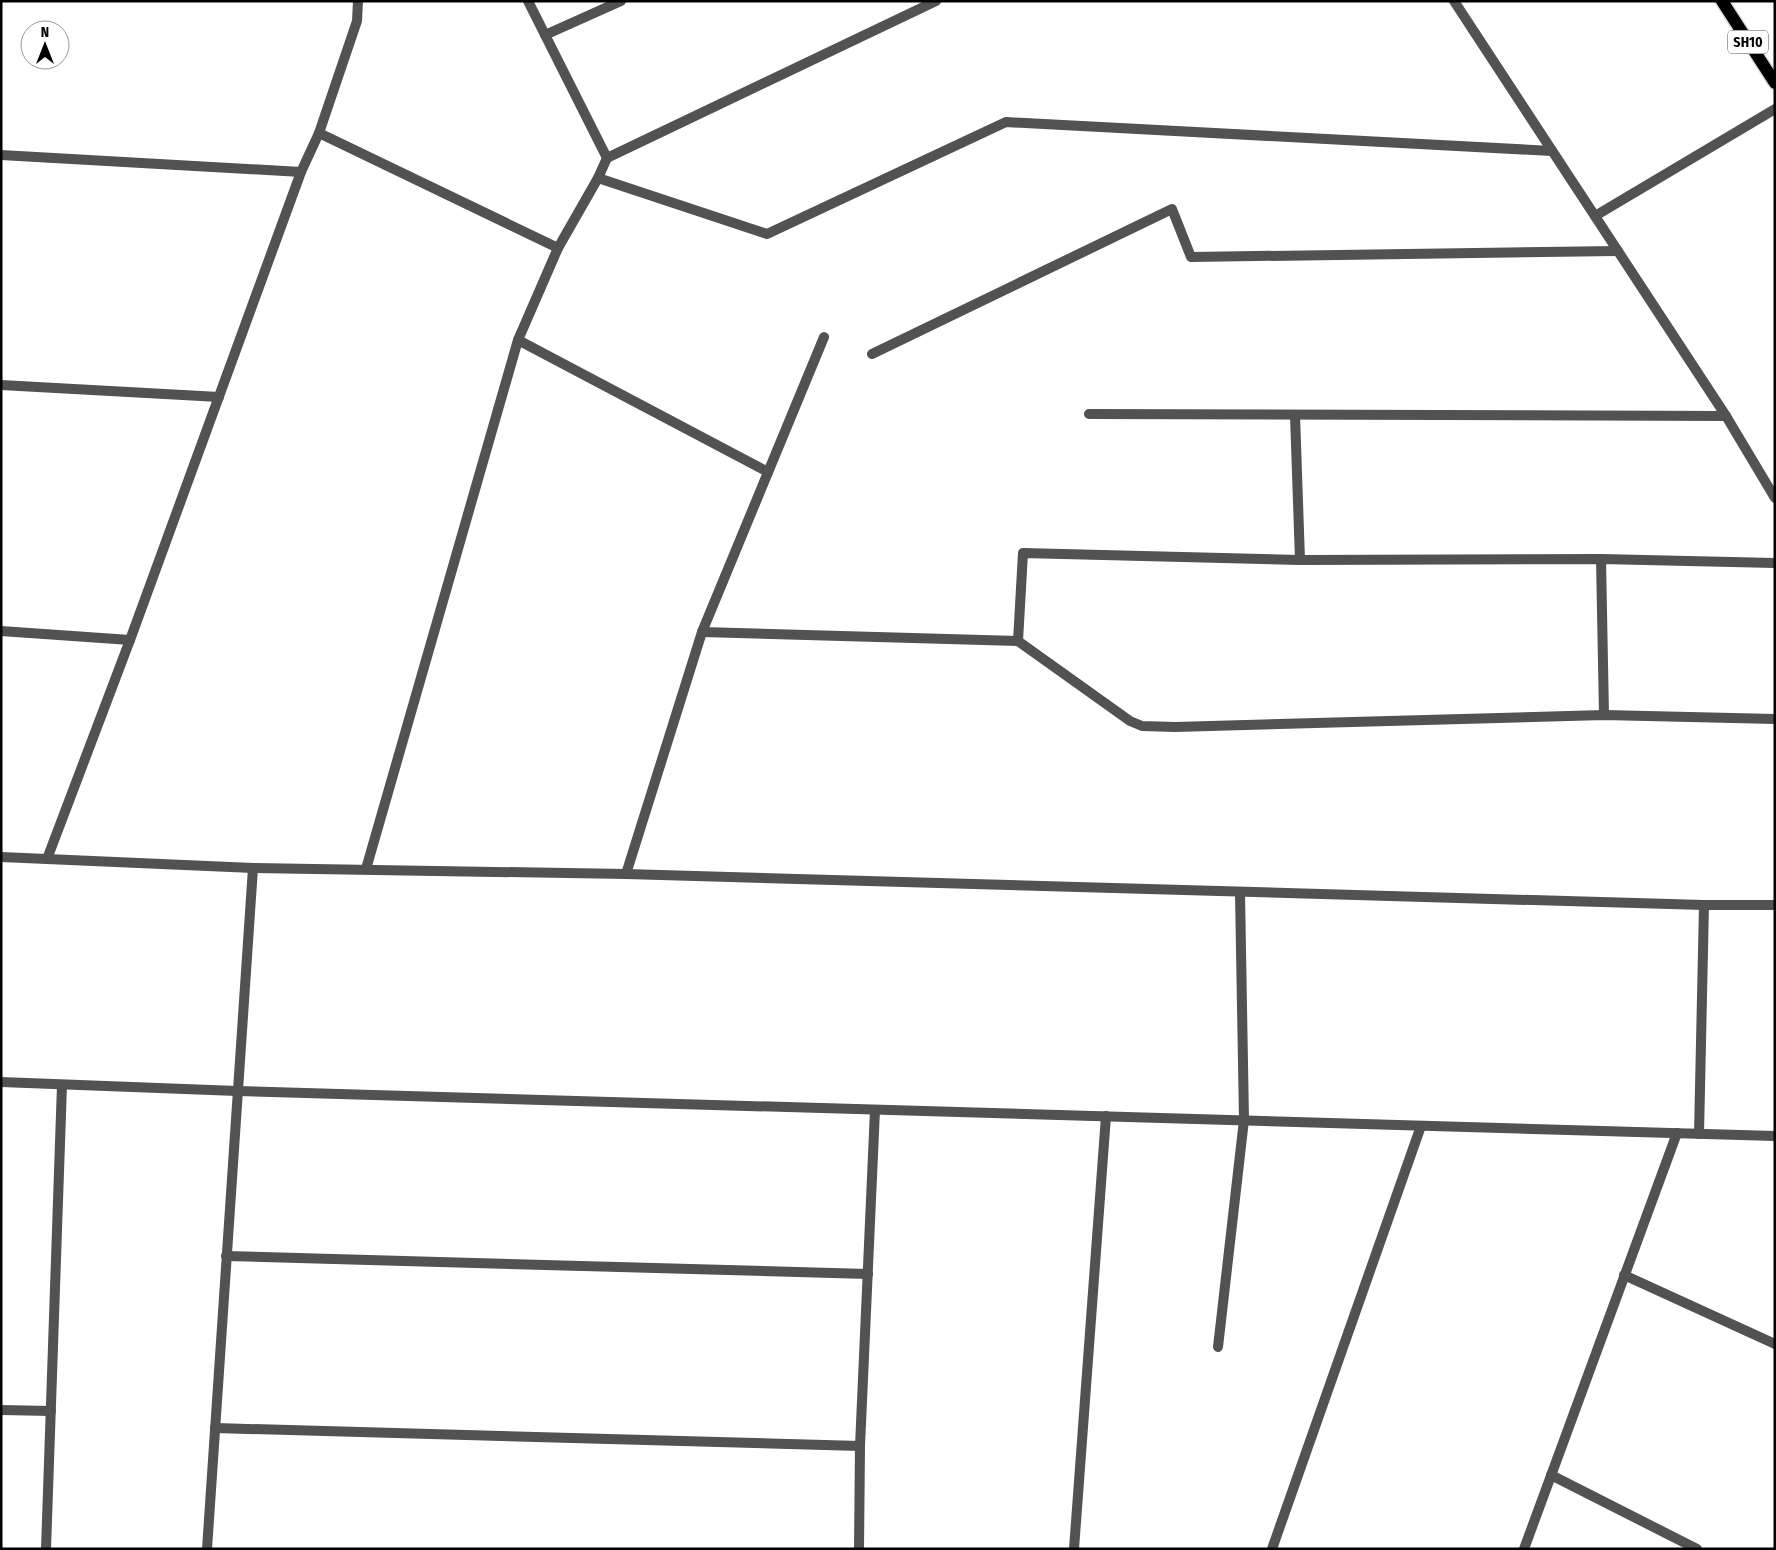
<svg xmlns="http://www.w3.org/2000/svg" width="1776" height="1550" font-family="'Fira Sans Condensed',sans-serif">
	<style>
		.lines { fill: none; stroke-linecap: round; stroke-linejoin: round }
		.primary-casing { stroke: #dbdbdb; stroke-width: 15 }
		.minor { stroke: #525252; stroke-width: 10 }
		.primary { stroke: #000; stroke-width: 12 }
		.labels { text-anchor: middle; stroke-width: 4.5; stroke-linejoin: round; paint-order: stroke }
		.shield { fill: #fff; stroke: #4c4c4c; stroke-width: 1 }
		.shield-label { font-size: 14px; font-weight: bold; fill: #000 }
	</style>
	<rect width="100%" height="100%" fill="#fff"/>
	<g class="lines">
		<g class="primary-casing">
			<polyline id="primary" points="1722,1 1775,83"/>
		</g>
		<g class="minor">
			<polyline points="528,1 607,158"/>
			<polyline points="1454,1 1726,416 1775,498"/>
			<polyline points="545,35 621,1"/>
			<polyline points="319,133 558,248"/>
			<polyline points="1,155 301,172"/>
			<polyline points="598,178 767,234 1006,122 1552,151"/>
			<polyline points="1595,216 1775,109"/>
			<polyline points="518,340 768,472"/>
			<polyline points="872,354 1172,209 1191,257 1618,251"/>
			<polyline points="1,385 219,397"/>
			<polyline points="1089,414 1726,416"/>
			<polyline points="1295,415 1300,560"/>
			<polyline points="1601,559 1604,715"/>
			<polyline points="1,631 130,640"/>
			<polyline points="702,632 1018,641 1023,553 1300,560 1601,559 1775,563"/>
			<polyline points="1018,641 1130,721 1142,726 1175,727 1604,715 1775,719"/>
			<polyline points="1,857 253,868 626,874 1704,905 1775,905"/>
			<polyline points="47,859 130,640 301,172 319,133 357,21 358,1"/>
			<polyline points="366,869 518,340 558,248 598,178 607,158 936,1"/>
			<polyline points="626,874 702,632 824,337"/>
			<polyline points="1,1082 237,1091 1775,1136"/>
			<polyline points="1699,1134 1704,905"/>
			<polyline points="226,1256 868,1274"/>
			<polyline points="1624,1275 1775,1344"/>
			<polyline points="1218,1347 1244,1120 1240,893"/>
			<polyline points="1,1410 51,1411"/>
			<polyline points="215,1428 860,1446 875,1110"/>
			<polyline points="1551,1475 1697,1549"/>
			<polyline points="46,1549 62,1085"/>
			<polyline points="207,1549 253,868"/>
			<polyline points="859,1549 860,1446"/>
			<polyline points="1074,1549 1106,1116"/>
			<polyline points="1272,1549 1421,1126"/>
			<polyline points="1524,1549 1677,1133"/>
		</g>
		<use href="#primary" class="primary"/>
	</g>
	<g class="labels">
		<rect class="shield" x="1728" y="30.5" width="40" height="23" rx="4"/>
		<g class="shield-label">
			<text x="1748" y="47">SH10</text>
		</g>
	</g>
	<rect width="1776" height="1550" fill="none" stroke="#000000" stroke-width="5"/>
	<g transform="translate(45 45)"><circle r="24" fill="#ffffff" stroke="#999999"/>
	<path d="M0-4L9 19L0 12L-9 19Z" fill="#000000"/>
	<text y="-8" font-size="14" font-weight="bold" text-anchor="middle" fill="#000000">N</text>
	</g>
</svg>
